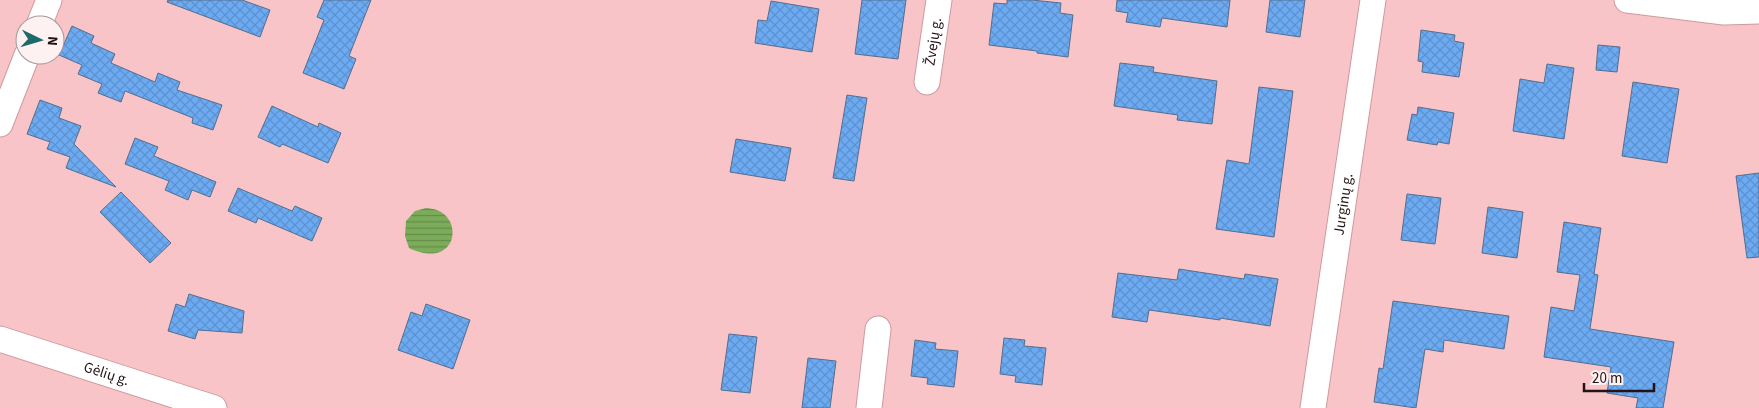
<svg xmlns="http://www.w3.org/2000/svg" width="1759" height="408" font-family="'Source Sans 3',sans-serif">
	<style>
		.water { fill: url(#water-rules) }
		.building { fill: url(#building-cross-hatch); stroke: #536e8e }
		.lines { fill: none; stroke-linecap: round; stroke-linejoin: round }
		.minor-casing { stroke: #cd9a9e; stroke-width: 27 }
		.minor { stroke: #fff; stroke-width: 25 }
		.labels { text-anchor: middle; stroke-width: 4; stroke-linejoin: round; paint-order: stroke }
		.street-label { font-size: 15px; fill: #241214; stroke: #fdf1f2 }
	</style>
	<defs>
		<pattern id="water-rules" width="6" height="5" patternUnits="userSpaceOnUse" patternTransform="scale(1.25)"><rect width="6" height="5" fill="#7bac59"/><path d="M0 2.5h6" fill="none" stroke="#658b48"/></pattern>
		<pattern id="building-cross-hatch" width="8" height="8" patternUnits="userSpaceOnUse" patternTransform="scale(1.25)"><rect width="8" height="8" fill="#6caaf2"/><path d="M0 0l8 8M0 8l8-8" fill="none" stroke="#5d91cf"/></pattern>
	</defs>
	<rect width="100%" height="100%" fill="#f9c4c8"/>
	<path class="water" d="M426,208C429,208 434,209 437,210C465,221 455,270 409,248L405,236L406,221L415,211Z"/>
	<g class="building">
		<polygon points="168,0 242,0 270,10 260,37 167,2"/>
		<polygon points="324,0 371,0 349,56 356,59 344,89 303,73 324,20 317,17"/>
		<polygon points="862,0 906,0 898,59 855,54"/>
		<polygon points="1007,0 1032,0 1061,3 1060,13 1073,15 1068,57 1037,53 1037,51 989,45 994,3 1007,4"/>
		<polygon points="1117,0 1230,0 1227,27 1162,18 1160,27 1126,22 1128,13 1116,11"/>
		<polygon points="1270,0 1305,0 1300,37 1266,32"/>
		<polygon points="771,1 819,9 812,52 755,43 758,20 767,21"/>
		<polygon points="72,26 94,36 91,43 115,54 111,63 155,82 158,73 180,82 177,90 222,105 213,130 192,123 193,118 125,91 121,102 98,93 102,84 78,74 82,65 59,55"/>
		<polygon points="1421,30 1455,35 1454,41 1464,43 1459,77 1422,72 1423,62 1418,61"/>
		<polygon points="1598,45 1620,47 1617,72 1596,70"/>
		<polygon points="1120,63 1154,67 1153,72 1217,81 1212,124 1177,120 1178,115 1114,106"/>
		<polygon points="1547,64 1574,68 1564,139 1513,131 1520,79 1544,83"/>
		<polygon points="1633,82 1679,89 1667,163 1622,156"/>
		<polygon points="1259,87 1293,91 1274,237 1216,229 1227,160 1249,164"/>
		<polygon points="847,95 867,98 854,181 833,178"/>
		<polygon points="40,100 62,108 59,118 81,126 74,144 116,187 66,168 70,157 47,149 50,142 27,134"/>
		<polygon points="272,106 318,127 319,123 341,133 328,163 282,144 280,147 258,137"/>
		<polygon points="1418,107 1454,113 1449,144 1438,142 1437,145 1407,140 1412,114 1417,115"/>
		<polygon points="135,138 158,147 154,156 216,182 210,197 192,190 188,200 165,190 169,181 125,164"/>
		<polygon points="736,139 791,148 785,181 730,172"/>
		<polygon points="1759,173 1759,257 1747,258 1736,176"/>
		<polygon points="238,188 292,211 295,206 322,218 312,241 258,218 256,223 228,211"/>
		<polygon points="121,192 171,243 150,263 100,212"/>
		<polygon points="1407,194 1441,198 1435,244 1401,240"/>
		<polygon points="1488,207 1523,212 1517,258 1482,253"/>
		<polygon points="1564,222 1601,228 1594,274 1598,275 1590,329 1674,342 1663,408 1636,408 1638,398 1607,393 1611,367 1544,357 1551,307 1574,311 1580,275 1557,272"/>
		<polygon points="1179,269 1244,279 1245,274 1278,279 1270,326 1220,318 1220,320 1149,310 1147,322 1112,317 1118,273 1177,280"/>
		<polygon points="189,294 244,311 242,333 198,330 195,339 168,331 176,304 185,307"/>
		<polygon points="1393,301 1509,316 1504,349 1444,340 1443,352 1425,349 1416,408 1374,402 1379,368 1383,369"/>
		<polygon points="426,304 470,320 453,369 398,350 411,312 422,316"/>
		<polygon points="729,334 757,337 750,393 721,390"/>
		<polygon points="1004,338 1025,340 1024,346 1046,348 1042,385 1015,382 1016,376 1000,374"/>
		<polygon points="915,340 936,343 935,349 958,351 954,387 927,384 928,378 911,376"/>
		<polygon points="808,358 836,361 830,408 802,408"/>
	</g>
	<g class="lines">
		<g class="minor-casing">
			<g id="minor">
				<polyline points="1627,0 1724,12 1759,11"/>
				<polyline points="39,25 49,0"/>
				<path id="s1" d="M927,82L939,0"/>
				<polyline points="0,124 27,55"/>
				<path id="s2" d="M0,339L214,408"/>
				<polyline points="869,408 878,329"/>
				<path id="s3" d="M1313,408L1373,0"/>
			</g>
		</g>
		<use href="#minor" class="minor"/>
	</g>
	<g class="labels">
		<g class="street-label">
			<text dy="5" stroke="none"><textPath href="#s1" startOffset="41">Žvejų g.</textPath></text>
			<text dy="5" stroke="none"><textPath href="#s3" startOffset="206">Jurginų g.</textPath></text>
			<text dy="5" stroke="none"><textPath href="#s2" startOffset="112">Gėlių g.</textPath></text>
		</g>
	</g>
	<g transform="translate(40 40) rotate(95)"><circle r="24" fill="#fdf1f2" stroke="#a69899"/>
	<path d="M0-4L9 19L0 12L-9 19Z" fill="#1e6a69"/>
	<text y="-8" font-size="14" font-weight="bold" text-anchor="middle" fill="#241214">N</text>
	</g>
	<path d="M1584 383v8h70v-8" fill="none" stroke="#241214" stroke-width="2.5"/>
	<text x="1592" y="383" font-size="15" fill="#241214" stroke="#fdf1f2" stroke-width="4" paint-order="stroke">20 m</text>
</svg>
